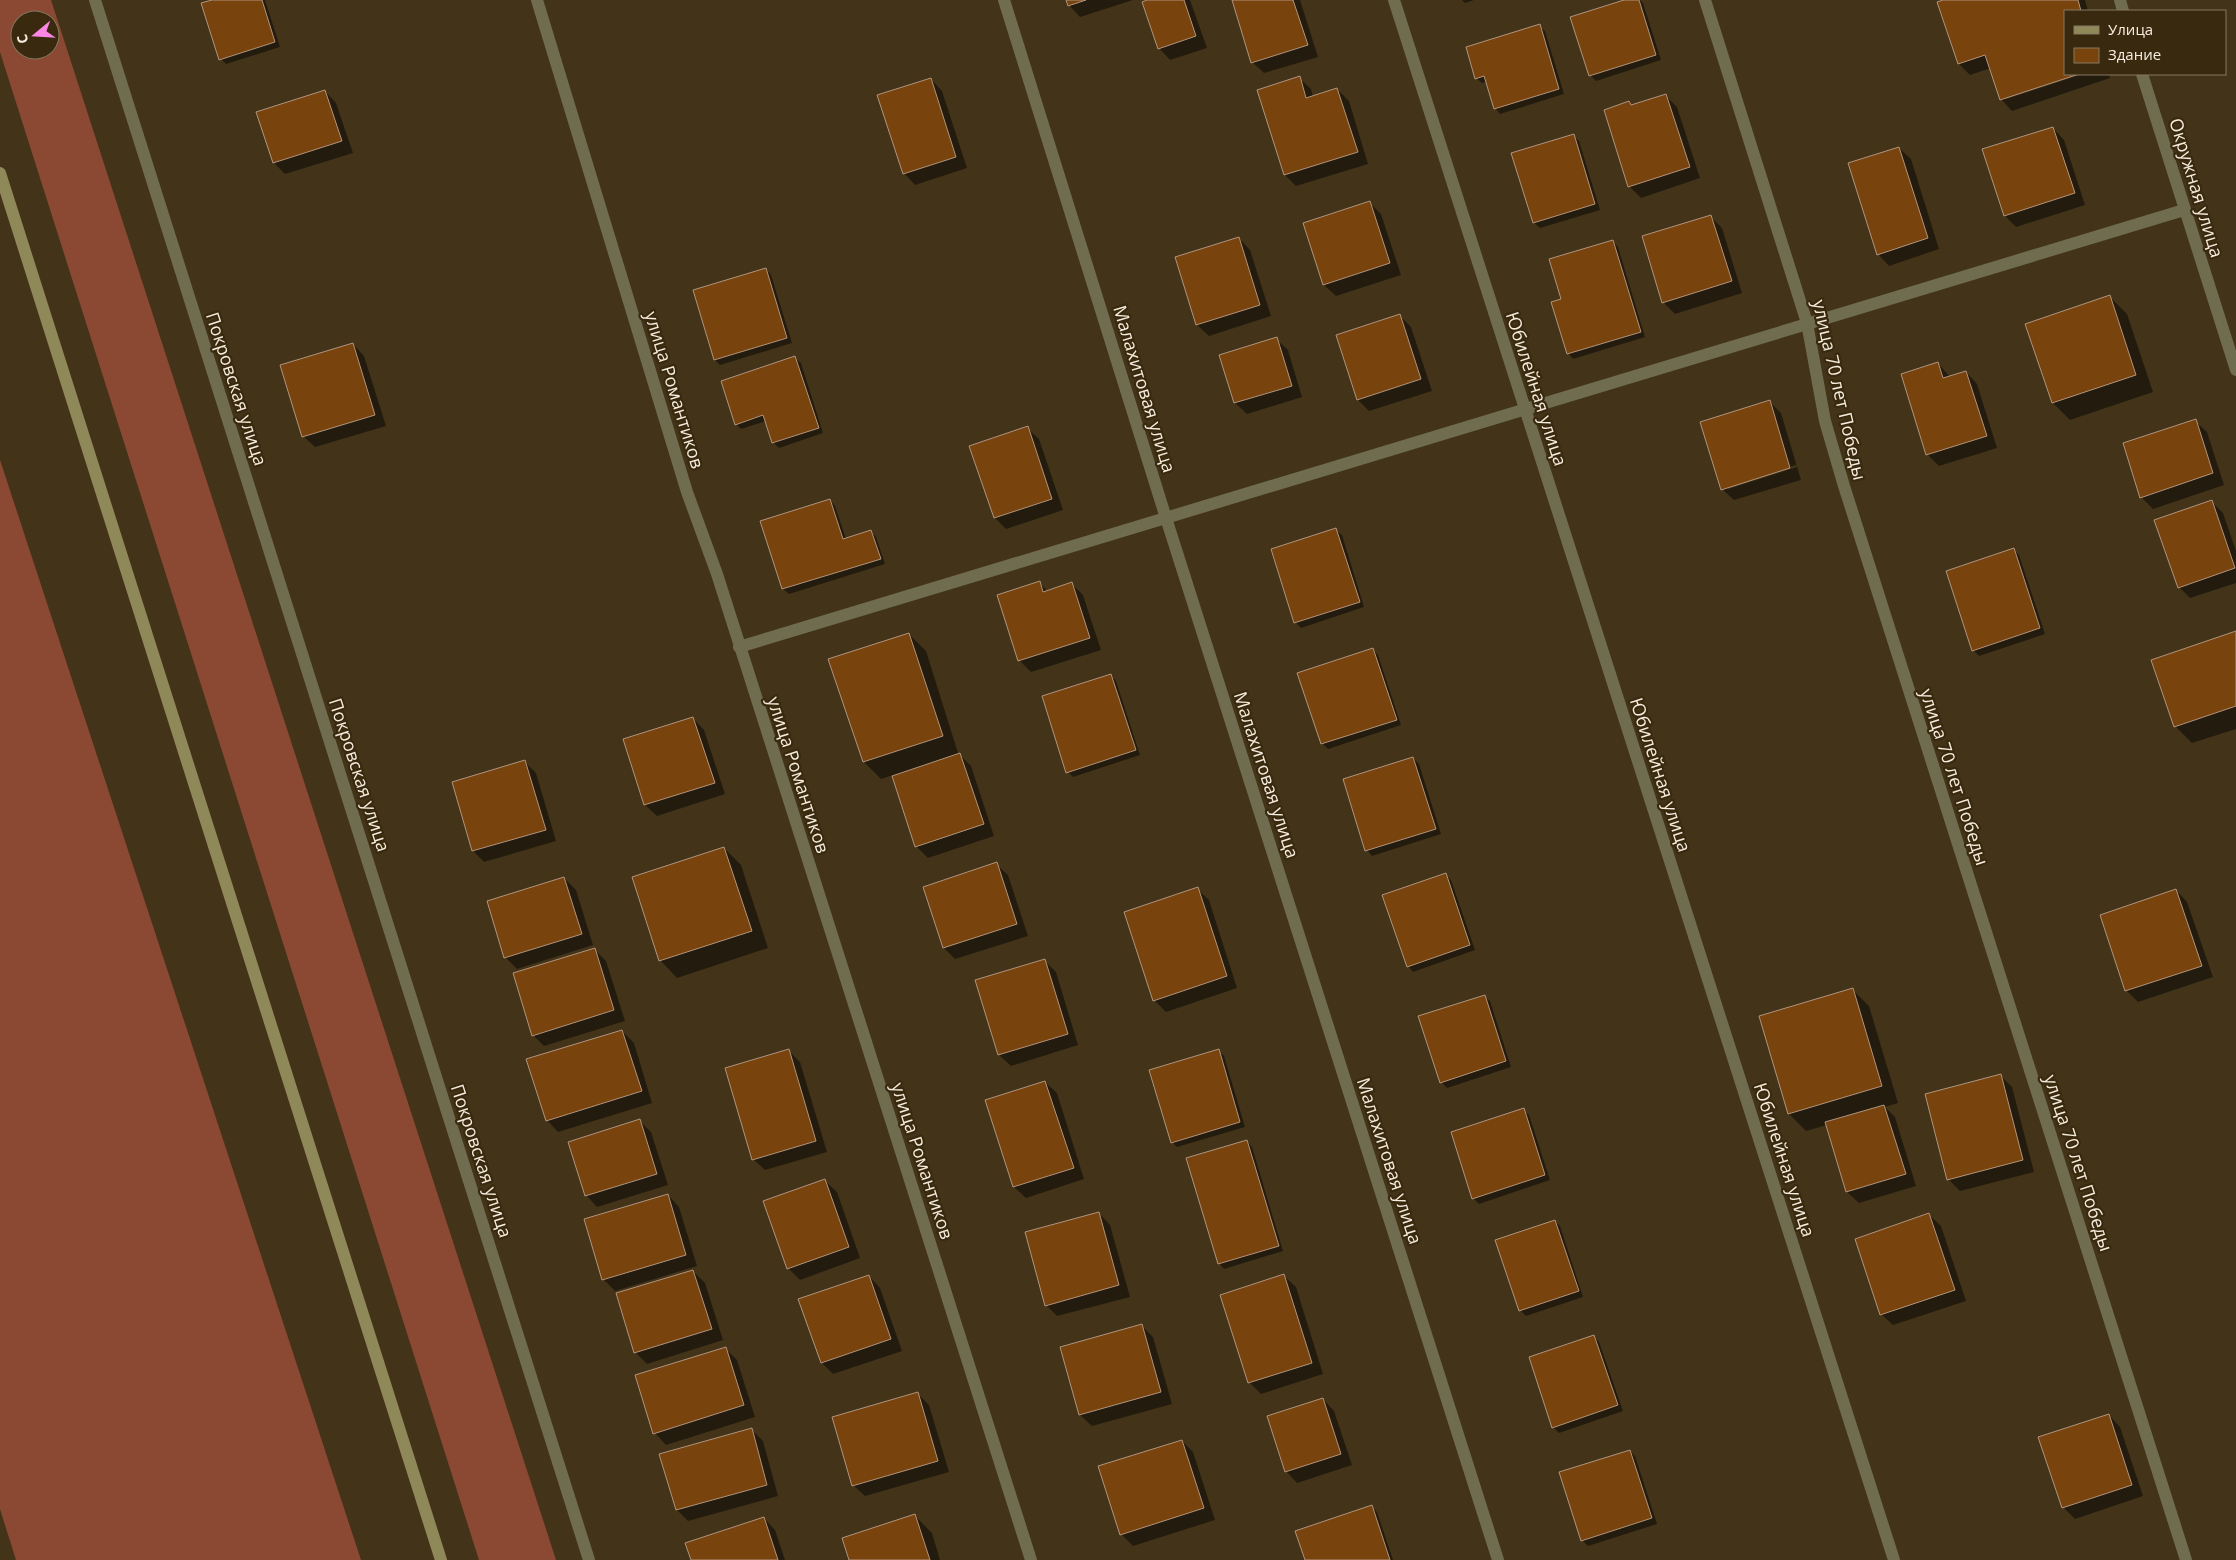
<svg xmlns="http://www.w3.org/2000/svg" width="2236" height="1560" font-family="'Open Sans',sans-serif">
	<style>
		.forest { fill: #8b4833; fill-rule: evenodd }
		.shadow { fill: #0007; fill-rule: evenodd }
		.building { fill: #78430d; stroke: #b0947e }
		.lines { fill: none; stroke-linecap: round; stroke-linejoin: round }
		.minor { stroke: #6f6c4f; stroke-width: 12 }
		.secondary { stroke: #8f895a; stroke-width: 12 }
		.labels { text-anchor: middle; stroke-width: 4.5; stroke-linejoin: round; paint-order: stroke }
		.street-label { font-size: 18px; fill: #f7edde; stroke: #392a0f }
	</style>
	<rect width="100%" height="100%" fill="#433419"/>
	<g class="forest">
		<path d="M0,0H51L556,1560H479L0,52ZM20,20H50V50H20Z"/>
		<polygon points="0,460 361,1560 16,1560 0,1509"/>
	</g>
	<g class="shadow">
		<polygon points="216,0 265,0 280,47 226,64 221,59"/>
		<polygon points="1067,0 1133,0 1080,17 1069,5"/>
		<polygon points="1151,0 1190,0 1207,48 1170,60 1159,48"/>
		<polygon points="1235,0 1300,0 1318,57 1264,73 1252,62"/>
		<polygon points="1462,0 1474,0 1465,3"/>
		<polygon points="1628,0 1640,0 1643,3 1661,60 1596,81 1590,75"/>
		<polygon points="1947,0 2085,0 2088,11 2065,11 2065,74 2075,74 2006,97 2006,99 2083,74 2109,74 2110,78 2012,111 2001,99 1991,68 1970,75 1959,64 1938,3"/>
		<polygon points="1539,26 1545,31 1564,94 1500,114 1495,108 1487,82 1482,83 1476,78"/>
		<polygon points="1299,78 1311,89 1313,97 1337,89 1349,101 1368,164 1296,186 1285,175 1258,91"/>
		<polygon points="931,79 942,91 967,168 915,185 904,173"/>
		<polygon points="325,91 336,103 353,153 285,174 274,163"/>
		<polygon points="1666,96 1677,107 1700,178 1641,198 1629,186 1629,103 1632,106"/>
		<polygon points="2053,128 2064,140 2085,205 2016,227 2005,216"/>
		<polygon points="1573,135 1579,141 1600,210 1540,228 1534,223 1513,154"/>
		<polygon points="1899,148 1911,159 1939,249 1889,266 1878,254"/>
		<polygon points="1370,203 1381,214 1401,275 1336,296 1324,285"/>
		<polygon points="1710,216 1722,228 1742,293 1675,314 1663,302"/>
		<polygon points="1239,238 1250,250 1271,316 1209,336 1197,325 1176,258"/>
		<polygon points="1613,241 1618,247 1645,337 1573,359 1568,353 1562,300"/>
		<polygon points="766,269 771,275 792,343 720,365 715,360"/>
		<polygon points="2110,297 2127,314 2153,392 2070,420 2053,403"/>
		<polygon points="1399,315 1411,327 1432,391 1369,411 1358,400"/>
		<polygon points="1276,339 1288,350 1302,397 1247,414 1235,403 1221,356"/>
		<polygon points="353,344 364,356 386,426 315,447 303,436"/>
		<polygon points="795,358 801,363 823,433 779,448 773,442 766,421 741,429 736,424"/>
		<polygon points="1938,363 1950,377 1966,372 1977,384 1997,448 1939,466 1927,454"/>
		<path d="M1769,401L1781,413L1801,480L1734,500L1722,489ZM1796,465L1797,467L1728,489V486Z"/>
		<polygon points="2195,421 2207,432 2224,485 2153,509 2141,497"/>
		<polygon points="1027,428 1039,439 1063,510 1006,529 995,518"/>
		<polygon points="830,500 835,506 846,539 871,531 876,537 885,564 789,594 783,589 762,522"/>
		<polygon points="2212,502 2223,513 2236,551 2236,583 2190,598 2179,587"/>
		<polygon points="1336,530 1342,535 1364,607 1301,628 1295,622"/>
		<polygon points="2014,550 2019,555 2045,634 1979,656 1973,650"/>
		<polygon points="1040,583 1048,592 1072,584 1083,595 1101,650 1031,672 1020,661 999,596"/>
		<polygon points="2236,632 2236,729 2192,743 2175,726"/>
		<polygon points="909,634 926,651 958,753 971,766 994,836 928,858 916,846 893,775 881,779 864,762 830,660"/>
		<polygon points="1373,649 1378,655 1401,725 1328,749 1322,743"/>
		<polygon points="1111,675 1116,681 1140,755 1073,777 1068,772"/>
		<polygon points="693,718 704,730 725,794 657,816 645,805 625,740"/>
		<polygon points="1413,758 1419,764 1441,834 1372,856 1367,850"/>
		<polygon points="525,762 536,773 556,841 484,862 473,851"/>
		<polygon points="724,848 741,865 768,948 677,978 660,960"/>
		<polygon points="996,864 1008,875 1028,936 955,959 944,948"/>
		<polygon points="1445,874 1451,880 1475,950 1413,972 1408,966"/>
		<polygon points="564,878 576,890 593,945 517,969 505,957"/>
		<polygon points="1197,889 1209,900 1237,988 1166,1012 1154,1000"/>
		<polygon points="2176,890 2187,902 2213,977 2138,1002 2126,990"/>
		<polygon points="595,950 606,961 625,1021 544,1046 533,1035"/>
		<polygon points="1045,961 1056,972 1078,1045 1011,1066 999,1055"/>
		<polygon points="1852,989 1869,1006 1898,1103 1885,1107 1895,1117 1916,1186 1859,1203 1847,1192 1827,1125 1806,1131 1789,1114"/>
		<polygon points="1484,996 1490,1001 1511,1067 1447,1088 1441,1082"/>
		<polygon points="622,1031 634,1043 652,1103 558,1132 547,1120"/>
		<polygon points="788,1050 800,1062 827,1152 765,1170 753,1159"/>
		<polygon points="1218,1050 1224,1056 1245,1127 1177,1147 1172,1142"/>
		<polygon points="2001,1076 2012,1087 2034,1172 1960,1191 1948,1179"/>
		<polygon points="1045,1082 1057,1093 1084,1179 1026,1198 1014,1187 987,1101"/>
		<polygon points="1523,1110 1529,1115 1550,1180 1479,1204 1473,1198"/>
		<polygon points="639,1120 651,1132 668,1185 597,1207 586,1195"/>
		<polygon points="1247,1141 1252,1147 1283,1251 1224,1269 1219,1263"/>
		<polygon points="825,1181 837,1192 860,1258 800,1280 788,1268"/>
		<polygon points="668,1195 679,1207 697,1266 615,1291 603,1279"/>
		<polygon points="1099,1213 1110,1225 1130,1297 1057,1316 1046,1305"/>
		<polygon points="1929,1215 1941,1226 1966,1301 1893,1325 1881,1314"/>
		<polygon points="1555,1221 1560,1226 1583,1297 1526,1316 1520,1310"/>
		<polygon points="693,1271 705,1283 723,1340 647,1364 635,1352"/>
		<polygon points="869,1276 880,1288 902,1351 833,1374 822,1363"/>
		<polygon points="1284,1276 1296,1287 1323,1374 1261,1394 1249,1382"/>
		<polygon points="1142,1326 1153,1337 1172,1404 1092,1426 1080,1415 1061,1348"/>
		<polygon points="1594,1336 1599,1342 1623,1411 1559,1433 1553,1427"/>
		<polygon points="726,1349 737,1360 755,1417 666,1445 655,1433"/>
		<polygon points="917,1393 929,1405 949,1472 865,1496 853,1485"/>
		<polygon points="1323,1399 1334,1411 1352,1465 1297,1483 1286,1471"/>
		<polygon points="2109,1415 2120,1427 2143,1496 2075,1519 2063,1507"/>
		<polygon points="752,1430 763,1441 778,1496 688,1521 677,1510"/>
		<polygon points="1182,1441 1193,1452 1215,1520 1133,1546 1121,1534"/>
		<polygon points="1630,1451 1635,1456 1657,1524 1588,1546 1582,1540"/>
		<polygon points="1372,1507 1377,1512 1393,1560 1306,1560"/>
		<polygon points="915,1516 932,1533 940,1560 850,1560"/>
		<polygon points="764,1518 775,1530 785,1560 693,1560"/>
	</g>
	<g class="building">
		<polygon points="212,0 262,0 275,42 219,60 201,3"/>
		<polygon points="1066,0 1086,0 1068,6"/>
		<polygon points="1147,0 1184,0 1196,36 1158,49 1142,2"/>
		<polygon points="1232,0 1293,0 1308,45 1251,63"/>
		<polygon points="1624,0 1639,0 1656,55 1589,76 1570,17"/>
		<polygon points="1943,0 2078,0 2081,11 2065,11 2065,74 2079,74 2000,100 1985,55 1958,64 1937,2"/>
		<polygon points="1540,24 1559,89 1494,109 1484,76 1475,79 1466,47"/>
		<polygon points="1300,76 1306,98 1337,88 1358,152 1284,175 1257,90"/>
		<polygon points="931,78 956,157 903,174 877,95"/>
		<polygon points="325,90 342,141 273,163 256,112"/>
		<polygon points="1666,94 1690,167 1628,187 1604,110 1629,101 1631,105"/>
		<polygon points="2053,127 2075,193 2004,216 1982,149"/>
		<polygon points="1574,134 1595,204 1533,223 1511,153"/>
		<polygon points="1899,147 1928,238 1877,255 1848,163"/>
		<polygon points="1370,201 1390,263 1323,285 1303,223"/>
		<polygon points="1711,215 1732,281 1662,303 1642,236"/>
		<polygon points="1239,237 1260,305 1196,325 1175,257"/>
		<polygon points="1613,240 1641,332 1567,354 1551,302 1561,299 1549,259"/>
		<polygon points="766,268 787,338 714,360 693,290"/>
		<polygon points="2110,295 2136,375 2052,403 2025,324"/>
		<polygon points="1400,314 1421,379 1357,400 1336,335"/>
		<polygon points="1277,337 1292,386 1234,403 1219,355"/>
		<polygon points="353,343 375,415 302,437 280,365"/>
		<polygon points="795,356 819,428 772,443 763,415 735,425 721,381"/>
		<polygon points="1938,362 1943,378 1966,371 1987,436 1926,455 1901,374"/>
		<polygon points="1770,400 1790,468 1721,490 1700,422"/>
		<polygon points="2196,419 2213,473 2140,498 2123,443"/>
		<polygon points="1028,426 1052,499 994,518 969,446"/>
		<polygon points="830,499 843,539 871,530 881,559 782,589 760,521"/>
		<polygon points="2212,500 2235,568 2178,588 2154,520"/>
		<polygon points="1336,528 1360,602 1294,623 1271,549"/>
		<polygon points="2014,548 2040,628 1972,651 1946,571"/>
		<polygon points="1040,581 1043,592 1072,582 1090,638 1018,661 997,595"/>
		<polygon points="2236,631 2236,706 2174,727 2151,660"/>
		<polygon points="909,633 943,736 863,762 828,659"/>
		<polygon points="1373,648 1397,720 1321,744 1297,673"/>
		<polygon points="1111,674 1136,750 1066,773 1042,696"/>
		<polygon points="693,717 715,783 644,805 623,739"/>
		<polygon points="960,753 984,824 915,847 892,776"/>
		<polygon points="1413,757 1436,829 1365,851 1343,779"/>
		<polygon points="525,760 546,830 472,851 452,782"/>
		<polygon points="724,847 752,931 659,961 632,877"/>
		<polygon points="997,862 1017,924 943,948 923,887"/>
		<polygon points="1446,873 1470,945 1407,967 1382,895"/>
		<polygon points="564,877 582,934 504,958 487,901"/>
		<polygon points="1198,887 1227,976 1153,1001 1124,912"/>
		<polygon points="2176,889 2202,966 2125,991 2100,915"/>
		<polygon points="595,948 614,1010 532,1036 513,973"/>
		<polygon points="1045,959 1068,1034 998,1055 975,980"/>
		<polygon points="1853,988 1882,1086 1788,1114 1759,1016"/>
		<polygon points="1485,995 1506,1061 1440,1083 1418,1016"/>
		<polygon points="622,1030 642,1091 546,1121 526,1059"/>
		<polygon points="789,1049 816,1141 752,1160 725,1068"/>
		<polygon points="1219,1049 1240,1122 1171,1143 1149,1070"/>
		<polygon points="2001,1074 2023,1160 1947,1180 1925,1094"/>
		<polygon points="1045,1081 1074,1168 1013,1187 985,1100"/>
		<polygon points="1884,1105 1906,1174 1846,1192 1825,1122"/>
		<polygon points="1524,1108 1545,1175 1472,1199 1451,1132"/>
		<polygon points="640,1119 657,1174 585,1196 568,1142"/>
		<polygon points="1247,1140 1279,1246 1218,1264 1186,1158"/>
		<polygon points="825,1179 849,1247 787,1269 763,1201"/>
		<polygon points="668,1194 686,1255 602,1280 584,1219"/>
		<polygon points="1099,1212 1119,1285 1045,1306 1025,1232"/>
		<polygon points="1929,1213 1955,1290 1880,1315 1855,1239"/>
		<polygon points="1555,1220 1579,1291 1519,1311 1495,1240"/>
		<polygon points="693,1270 712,1329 634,1353 616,1293"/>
		<polygon points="1284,1274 1312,1363 1248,1383 1220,1295"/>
		<polygon points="869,1275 891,1339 821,1363 798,1299"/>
		<polygon points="1142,1324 1161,1392 1079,1415 1060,1347"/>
		<polygon points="1594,1335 1618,1405 1552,1428 1529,1357"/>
		<polygon points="726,1347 744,1405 653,1434 635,1375"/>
		<polygon points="918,1392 938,1461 852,1486 832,1417"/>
		<polygon points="1323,1398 1341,1454 1285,1472 1267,1416"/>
		<polygon points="2109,1414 2132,1485 2062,1508 2038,1437"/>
		<polygon points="752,1428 767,1485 676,1510 659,1454"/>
		<polygon points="1182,1440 1204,1508 1120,1535 1098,1466"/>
		<polygon points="1630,1450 1652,1518 1581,1541 1559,1472"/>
		<polygon points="1372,1505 1390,1560 1305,1560 1295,1531"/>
		<polygon points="915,1514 930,1560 849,1560 842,1538"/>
		<polygon points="764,1517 778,1560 691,1560 685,1543"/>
	</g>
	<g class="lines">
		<g class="minor">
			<polyline points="95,0 589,1560"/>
			<polyline points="537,0 687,492 717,574 1031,1560"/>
			<polyline points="1004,0 1166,518 1498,1560"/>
			<polyline points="1394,0 1894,1560"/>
			<polyline points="1705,0 1807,323 1825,421 1844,486 2186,1560"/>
			<polyline points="2120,0 2123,11"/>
			<polyline points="2142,74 2236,370"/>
			<polyline points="739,647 2184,210"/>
		</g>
		<polyline class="secondary" points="0,173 441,1560"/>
	</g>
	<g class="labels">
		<g class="street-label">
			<text transform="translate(2196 188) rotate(73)" y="6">Окружная улица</text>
			<text transform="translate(236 389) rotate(72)" y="6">Покровская улица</text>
			<text transform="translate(1144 389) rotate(73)" y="6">Малахитовая улица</text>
			<text transform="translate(1536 389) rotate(72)" y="6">Юбилейная улица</text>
			<text transform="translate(674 390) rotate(73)" y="6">улица Романтиков</text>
			<text transform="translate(1839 390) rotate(77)" y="6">улица 70 лет Победы</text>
			<text transform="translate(359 775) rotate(72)" y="6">Покровская улица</text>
			<text transform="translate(798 775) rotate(72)" y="6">улица Романтиков</text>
			<text transform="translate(1266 775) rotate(72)" y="6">Малахитовая улица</text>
			<text transform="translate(1660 775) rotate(72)" y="6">Юбилейная улица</text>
			<text transform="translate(1954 777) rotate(72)" y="6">улица 70 лет Победы</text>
			<text transform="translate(1784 1160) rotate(72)" y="6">Юбилейная улица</text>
			<text transform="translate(481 1161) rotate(72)" y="6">Покровская улица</text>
			<text transform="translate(922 1161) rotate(72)" y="6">улица Романтиков</text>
			<text transform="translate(1389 1161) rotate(72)" y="6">Малахитовая улица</text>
			<text transform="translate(2078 1163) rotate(72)" y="6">улица 70 лет Победы</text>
		</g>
	</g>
	<rect x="2064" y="10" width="162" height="65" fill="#392a0f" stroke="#857862"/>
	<rect x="2074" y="26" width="25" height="8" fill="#8f895a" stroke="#857862"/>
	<text x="2108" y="35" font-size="15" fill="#f7edde">Улица</text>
	<rect x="2074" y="48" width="25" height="15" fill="#78430d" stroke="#857862"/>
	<text x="2108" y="60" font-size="15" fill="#f7edde">Здание</text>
	<g transform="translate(35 35) rotate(252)"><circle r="24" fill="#392a0f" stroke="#857862"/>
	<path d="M0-4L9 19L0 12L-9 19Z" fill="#fc86e3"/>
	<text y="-8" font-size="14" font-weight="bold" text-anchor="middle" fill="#f7edde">С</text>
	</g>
</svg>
